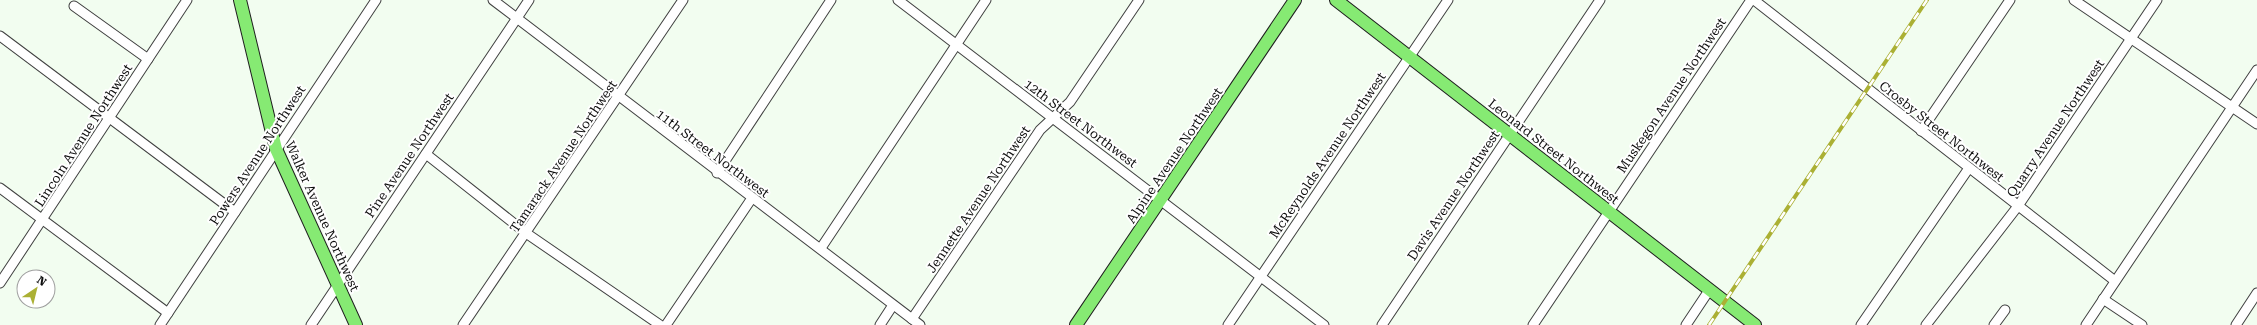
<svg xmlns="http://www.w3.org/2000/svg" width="2257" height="325" font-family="'Roboto Serif',serif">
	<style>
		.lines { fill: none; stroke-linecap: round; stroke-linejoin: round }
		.minor-casing { stroke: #414141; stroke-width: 11 }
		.major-casing { stroke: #1f1f1f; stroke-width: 14 }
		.minor { stroke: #fff; stroke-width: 9 }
		.major { stroke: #86ea73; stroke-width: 12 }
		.rail-casing { stroke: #abb034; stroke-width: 4 }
		.rail { stroke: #fff; stroke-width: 2.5; stroke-dasharray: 8; stroke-linecap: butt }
		.labels { text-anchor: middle; stroke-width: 4; stroke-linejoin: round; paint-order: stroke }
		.street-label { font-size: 13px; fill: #0e0e0e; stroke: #fff }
	</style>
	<rect width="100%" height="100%" fill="#f2fdf0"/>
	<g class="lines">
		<g class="minor-casing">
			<g id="minor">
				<polyline points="493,0 920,325"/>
				<polyline points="898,0 1324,325"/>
				<polyline points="1754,0 2115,281"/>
				<polyline points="2074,0 2257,124"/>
				<polyline points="74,6 148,59"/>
				<polyline points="0,36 235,212"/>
				<polyline points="1921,131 2010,0"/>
				<polyline points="426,154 526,233 660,325"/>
				<polyline points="717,173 831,0"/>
				<polyline points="0,188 168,313"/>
				<polyline points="821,248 986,0"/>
				<polyline points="0,283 187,0"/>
				<polyline points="2103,299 2142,325"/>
				<polyline points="912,319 1040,130 1070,102 1139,0"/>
				<polyline points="160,325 376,0"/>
				<polyline points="311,325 529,0"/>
				<polyline points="463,325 683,0"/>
				<polyline points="666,325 752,198"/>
				<polyline points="880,325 893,305"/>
				<polyline points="1228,325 1448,0"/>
				<polyline points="1382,325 1600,0"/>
				<polyline points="1533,325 1751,0"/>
				<polyline points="1686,325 1710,289"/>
				<polyline points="1861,325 1969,168"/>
				<polyline points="1926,325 2018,206 2157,0"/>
				<polyline points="1994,325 2005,310"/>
				<polyline points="2086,325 2257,70"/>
				<polyline points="2236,325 2257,293"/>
			</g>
		</g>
		<g class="major-casing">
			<g id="major">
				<polyline points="240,0 276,149 356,325"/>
				<polyline points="1336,0 1755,325"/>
				<polyline points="1076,325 1295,0"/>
			</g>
		</g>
		<use href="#minor" class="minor"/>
		<use href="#major" class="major"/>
		<g class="rail-casing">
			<polyline id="rail" points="1709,325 1927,0"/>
		</g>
		<use href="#rail" class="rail"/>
	</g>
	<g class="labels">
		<g class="street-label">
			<text transform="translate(1671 95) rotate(-56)" y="5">Muskegon Avenue Northwest</text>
			<text transform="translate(1081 123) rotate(37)" y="5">12th Street Northwest</text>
			<text transform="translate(2055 128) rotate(-56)" y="5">Quarry Avenue Northwest</text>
			<text transform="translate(1942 131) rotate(38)" y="5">Crosby Street Northwest</text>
			<text transform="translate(83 135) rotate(-57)" y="5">Lincoln Avenue Northwest</text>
			<text transform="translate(1554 151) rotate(38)" y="5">Leonard Street Northwest</text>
			<text transform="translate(713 153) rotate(37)" y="5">11th Street Northwest</text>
			<text transform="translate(257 155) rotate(-57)" y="5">Powers Avenue Northwest</text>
			<text transform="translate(409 155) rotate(-56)" y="5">Pine Avenue Northwest</text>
			<text transform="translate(1174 155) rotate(-56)" y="5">Alpine Avenue Northwest</text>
			<text transform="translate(1327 155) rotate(-56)" y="5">McReynolds Avenue Northwest</text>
			<text transform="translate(563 156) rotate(-56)" y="5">Tamarack Avenue Northwest</text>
			<text transform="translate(1453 195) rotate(-56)" y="5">Davis Avenue Northwest</text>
			<text transform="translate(978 199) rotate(-56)" y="5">Jennette Avenue Northwest</text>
			<text transform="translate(323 216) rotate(66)" y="5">Walker Avenue Northwest</text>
		</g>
	</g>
	<g transform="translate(36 289) rotate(35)"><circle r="19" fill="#ffffff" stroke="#9f9f9f"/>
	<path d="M0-3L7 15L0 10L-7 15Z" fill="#abb034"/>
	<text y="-6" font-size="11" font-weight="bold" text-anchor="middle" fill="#0e0e0e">N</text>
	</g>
</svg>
